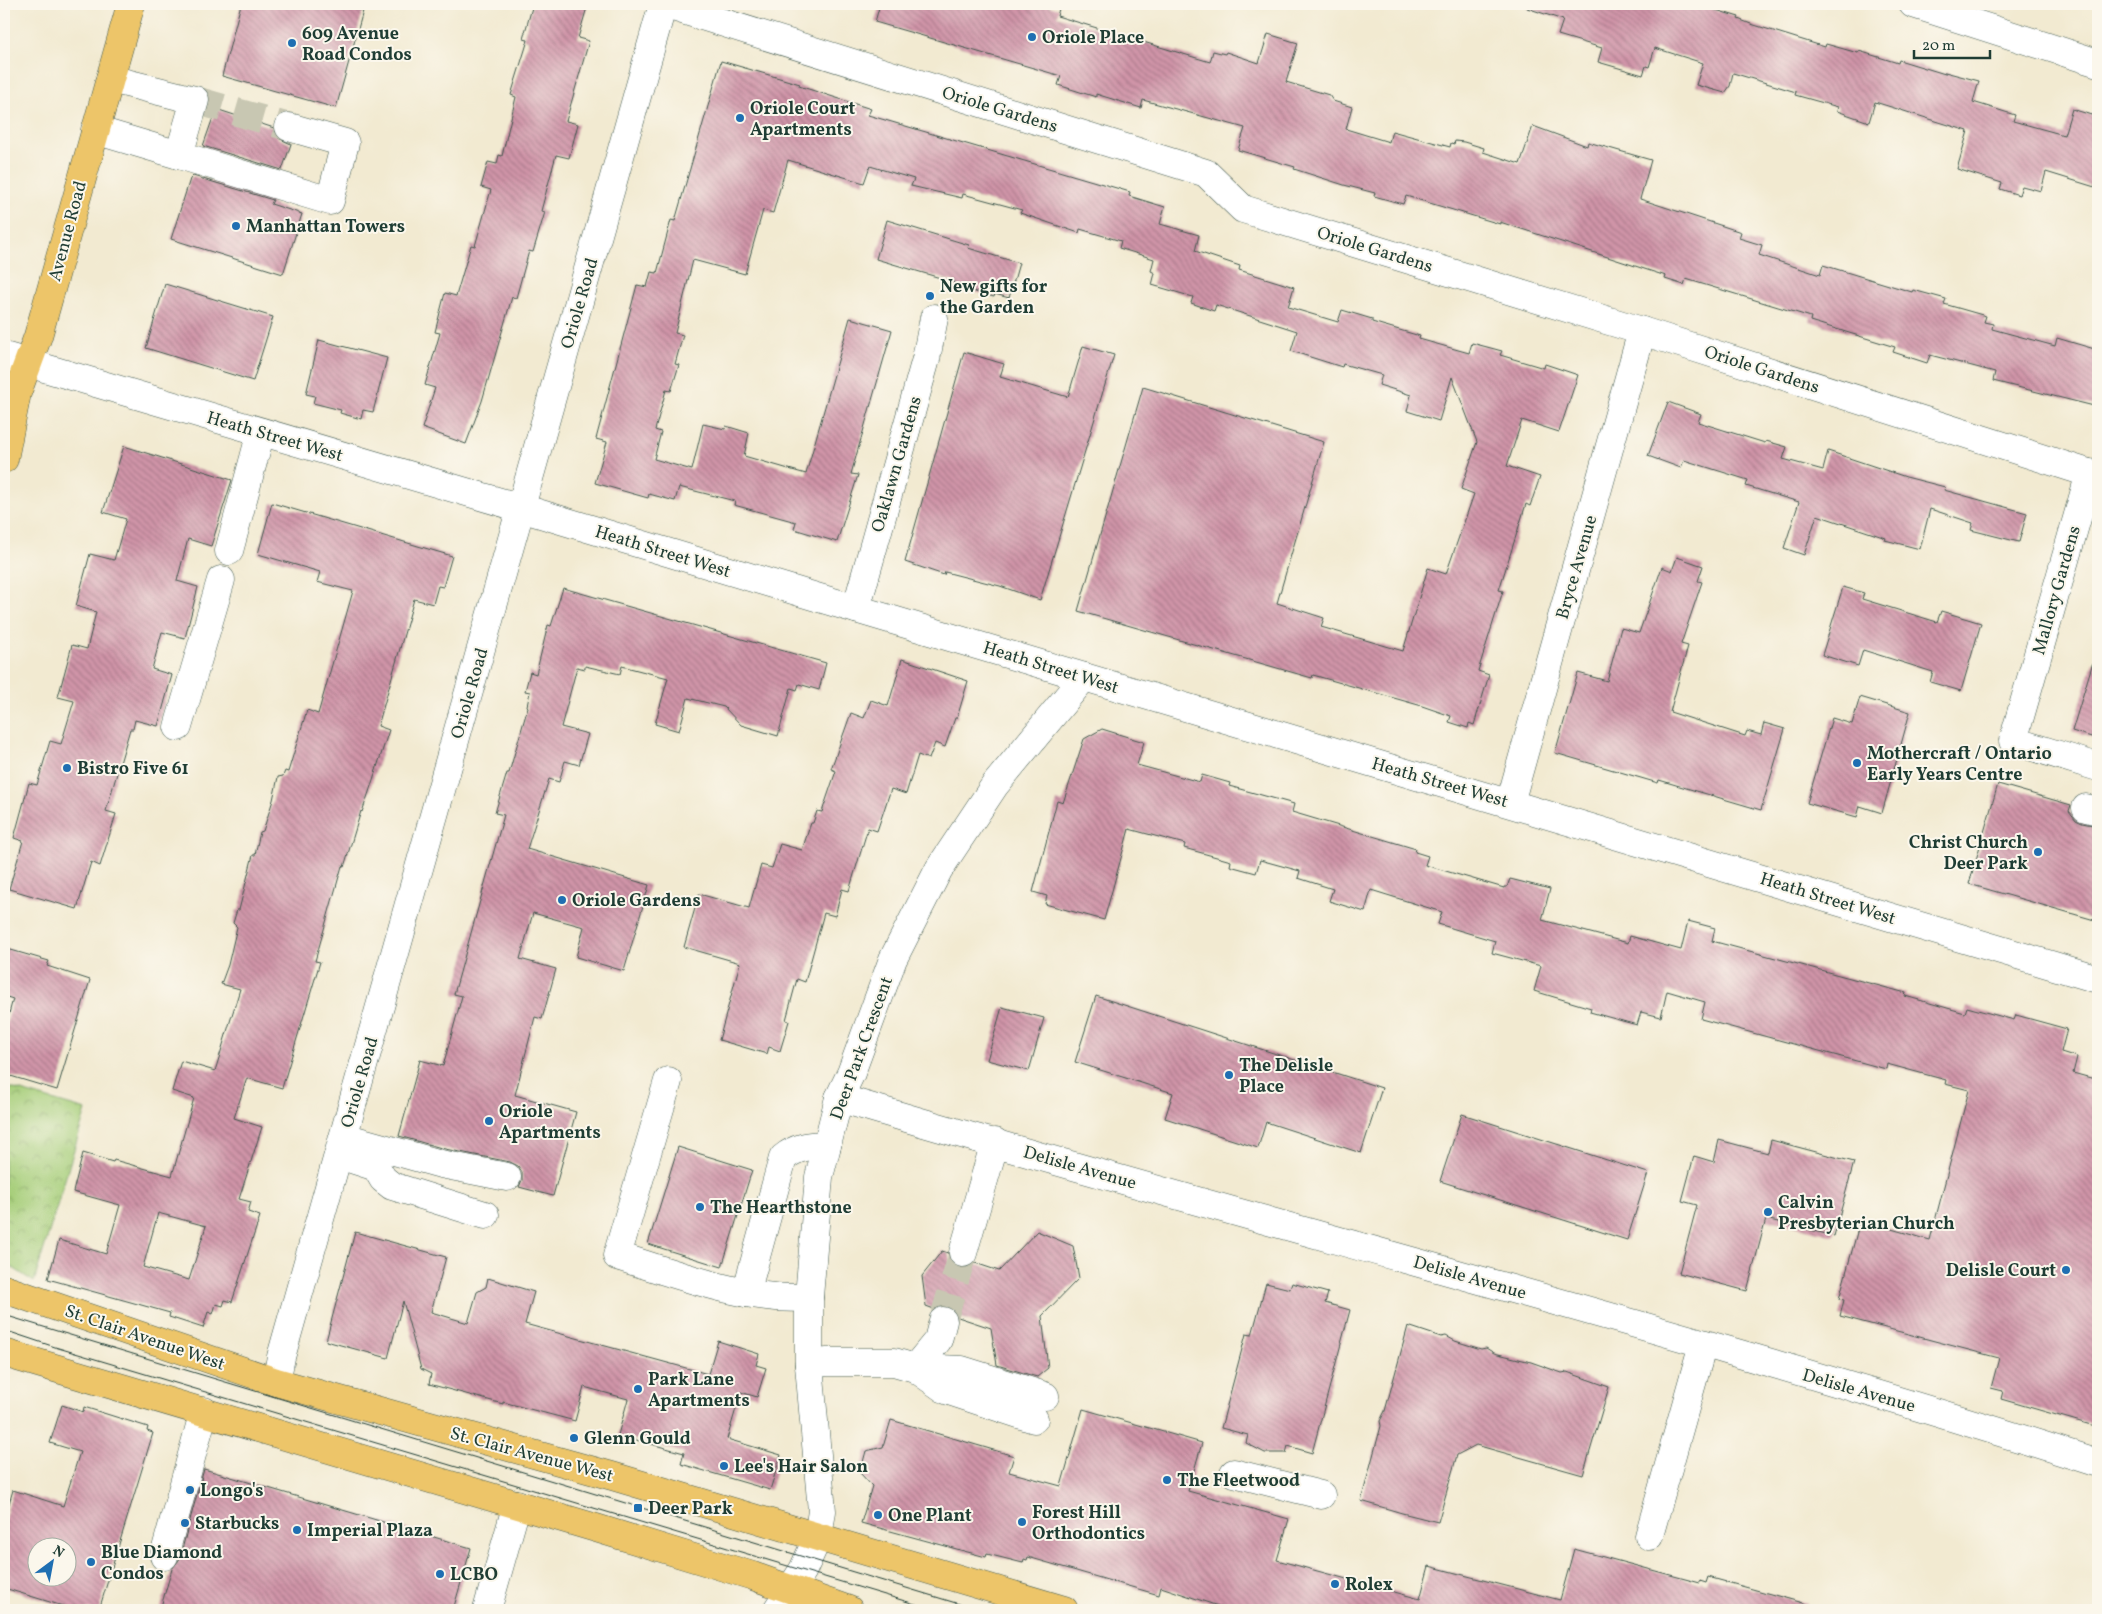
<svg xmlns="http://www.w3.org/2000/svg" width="2102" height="1614" font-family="Vollkorn,serif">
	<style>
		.park { fill: url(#park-crowns); stroke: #628656 }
		.building { fill: url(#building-back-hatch); fill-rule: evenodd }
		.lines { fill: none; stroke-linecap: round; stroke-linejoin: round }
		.minor-tunnel { stroke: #c8c7b2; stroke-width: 28; stroke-dasharray: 28 14; stroke-linecap: butt }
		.minor-casing { stroke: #3f574c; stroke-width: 29 }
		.major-casing { stroke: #3f574c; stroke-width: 29 }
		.minor { stroke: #fff; stroke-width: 28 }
		.major { stroke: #edc569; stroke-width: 28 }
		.tram { stroke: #1f3d34; stroke-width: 1 }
		.poi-dot { fill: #1f6fb2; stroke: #fbf7ec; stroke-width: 2 }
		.labels { text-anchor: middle; stroke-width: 4; stroke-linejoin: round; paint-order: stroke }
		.poi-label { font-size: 18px; font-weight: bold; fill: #1f3d34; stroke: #fbf7ec; text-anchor: start }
		.street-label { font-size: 18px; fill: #1f3d34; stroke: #fbf7ec }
	</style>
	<defs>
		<pattern id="park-crowns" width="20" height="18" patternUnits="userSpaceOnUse" patternTransform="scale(1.25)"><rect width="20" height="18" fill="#a6ce79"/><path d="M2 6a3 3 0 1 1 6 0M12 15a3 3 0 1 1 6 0" fill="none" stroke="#87a864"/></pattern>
		<pattern id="building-back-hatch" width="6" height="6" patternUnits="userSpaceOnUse" patternTransform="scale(1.25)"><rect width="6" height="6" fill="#d094a8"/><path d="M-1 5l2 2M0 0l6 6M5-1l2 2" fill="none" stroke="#a87a8a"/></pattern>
	</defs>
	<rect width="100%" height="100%" fill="#fbf7ec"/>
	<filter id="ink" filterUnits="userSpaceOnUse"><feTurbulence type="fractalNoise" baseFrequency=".02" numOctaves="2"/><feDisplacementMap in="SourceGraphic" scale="10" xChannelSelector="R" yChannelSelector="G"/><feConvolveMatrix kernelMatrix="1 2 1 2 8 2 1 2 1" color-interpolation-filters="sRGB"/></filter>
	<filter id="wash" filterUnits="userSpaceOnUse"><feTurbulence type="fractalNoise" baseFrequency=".0096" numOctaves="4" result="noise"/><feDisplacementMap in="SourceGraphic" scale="20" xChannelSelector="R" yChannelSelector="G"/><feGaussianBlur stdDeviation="1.12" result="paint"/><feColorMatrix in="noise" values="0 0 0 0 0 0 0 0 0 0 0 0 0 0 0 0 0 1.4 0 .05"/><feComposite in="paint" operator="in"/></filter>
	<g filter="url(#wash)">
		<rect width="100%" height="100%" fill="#f2ead1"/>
		<polygon class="park" points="4,1086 86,1110 34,1282 4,1262"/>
		<g id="blocks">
			<g class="building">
				<polygon points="241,4 338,4 363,11 336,108 222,76"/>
				<polygon points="533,4 588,4 578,38 589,41 566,121 578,124 569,158 556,155 541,211 545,212 533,252 529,251 516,298 512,297 482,401 466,444 422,428 435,388 425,385 440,333 435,332 445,293 456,296 471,245 475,246 491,190 481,187 488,162 497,164 499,155 502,156 516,97 511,95 528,40 523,39"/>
				<polygon points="880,4 1043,4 1059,9 1057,16 1210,62 1213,51 1225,54 1226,52 1259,63 1268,34 1298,43 1286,82 1329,95 1333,101 1352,107 1346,129 1389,142 1392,131 1450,147 1451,143 1454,144 1455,141 1464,142 1484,148 1483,152 1520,164 1533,126 1587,146 1588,142 1651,160 1640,199 1741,232 1739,238 1762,245 1759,255 1820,275 1823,265 1912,292 1913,290 1946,299 1944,304 1986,316 1984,322 1993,324 1992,329 2055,346 2057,338 2098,350 2098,407 1993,381 1995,372 1930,355 1927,363 1893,352 1895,347 1810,321 1811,317 1686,279 1684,285 1665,279 1666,276 1500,222 1500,224 1406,196 1403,204 1374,196 1375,193 1344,185 1294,169 1295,167 1238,150 1245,128 1143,100 1141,108 1096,94 1096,97 1058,85 1061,76 875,22"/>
				<polygon points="1528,4 1696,4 1739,17 1738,19 1751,24 1825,47 1826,44 1858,53 1859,51 1898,63 1899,60 1945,74 1945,72 1979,81 1973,102 2015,115 2013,121 2064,135 2072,109 2098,117 2098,188 2046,172 2041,191 2022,186 2019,195 2000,189 2002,183 1957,169 1968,131 1875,102 1869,122 1837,111 1838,107 1795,95 1796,92 1733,73 1730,86 1725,93 1696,85 1703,63 1655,48 1649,67 1646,66 1643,75 1598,62 1602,48 1558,35 1563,20 1527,8"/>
				<polygon points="721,61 800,84 799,86 871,109 868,115 1130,192 1129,196 1165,207 1160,224 1199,235 1195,251 1240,266 1239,270 1294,287 1288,307 1338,322 1342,310 1372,319 1372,322 1420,336 1419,339 1469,353 1472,343 1502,351 1500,355 1544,368 1545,364 1578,375 1559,432 1522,420 1507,466 1540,477 1530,506 1526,504 1499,590 1503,591 1478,671 1489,675 1474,725 1469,723 1468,728 1449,722 1451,716 1422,706 1313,675 1312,678 1078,611 1143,387 1324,442 1277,603 1324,618 1321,627 1403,651 1428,568 1446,574 1474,494 1461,489 1477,442 1452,377 1439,421 1407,411 1411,395 1379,385 1382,375 1343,364 1342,367 1291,351 1297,331 1216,305 1214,311 1191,303 1193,297 1152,285 1155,273 1151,271 1154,259 1119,248 1121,241 1080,229 1079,233 1020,213 1022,210 963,194 962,198 911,186 914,179 870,166 864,183 788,160 773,213 763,210 745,274 693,260 675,333 683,335 675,364 679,365 671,391 666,390 655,430 661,432 654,459 692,470 703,424 725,429 726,426 749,433 744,456 806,474 850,318 892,330 851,474 858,475 837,542 794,529 796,522 734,505 735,501 679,487 675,501 649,494 648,498 595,483 607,442 596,439 637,285 647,287 651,272 657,273 671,220 675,221"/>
				<polygon points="216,109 274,128 278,138 291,144 282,170 203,146"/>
				<polygon points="193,176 273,200 271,204 302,214 283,274 171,239 190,179"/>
				<polygon points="887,220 969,245 968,248 1019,263 1009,298 995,294 994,297 954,286 954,282 876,259"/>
				<polygon points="165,284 273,317 253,381 146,348"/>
				<polygon points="319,340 387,358 373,412 363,410 361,419 340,413 341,410 313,403 315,396 306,394"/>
				<polygon points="1083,346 1114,355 1040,600 1000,586 945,572 944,575 905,562 964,352 1004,364 1000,377 1068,397"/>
				<polygon points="1668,402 1701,414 1698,422 1765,443 1766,441 1787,447 1783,459 1823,470 1828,451 1906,477 1945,487 1944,490 2027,513 2019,542 1971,530 1973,523 1930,509 1920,549 1885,540 1886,538 1817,515 1804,555 1784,548 1799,502 1746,486 1748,480 1684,460 1681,468 1648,456"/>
				<polygon points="124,446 232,480 211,546 188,539 177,581 198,587 185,638 162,632 152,669 172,675 158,726 135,720 133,729 130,729 106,811 116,814 100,866 91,862 77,909 9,889 23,841 14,838 29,783 37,785 50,741 61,744 74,701 58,697 72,645 87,649 96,612 76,606 90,554 114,560 126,519 103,512"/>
				<path d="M272,503L452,556L443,587L438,586L433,604L414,599L378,726L389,730L369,792L362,812L361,811L344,867L342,866L315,961L320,962L282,1088L247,1078L234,1118L262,1127L239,1199L251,1202L248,1212L260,1216L232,1302L225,1300L223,1306L216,1304L213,1314L208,1312L203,1328L169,1317L170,1313L48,1279L59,1240L106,1254L120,1205L73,1192L83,1153L113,1162L114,1160L172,1176L194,1098L172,1091L181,1061L215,1071L240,989L221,984L228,965L237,927L233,923L237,910H239L253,855H255L260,832L263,831L273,800L278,777L283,776L285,771L288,772L307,710L318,714L353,591L317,582L320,572L258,554ZM158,1213L206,1226L189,1280L143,1267Z"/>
				<polygon points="1677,557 1703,566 1698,581 1702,582 1681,644 1688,646 1670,712 1745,736 1747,731 1761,735 1764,723 1785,729 1761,810 1659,780 1658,783 1555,753 1578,673 1607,681 1621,628 1639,633 1662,567 1672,571"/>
				<polygon points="1843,587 1864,593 1862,599 1937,622 1941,611 1981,623 1961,691 1930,682 1933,672 1863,650 1858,666 1822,655"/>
				<polygon points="563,588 826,663 819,690 799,684 797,690 791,688 778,736 741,725 724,707 688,698 679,731 655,724 668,678 622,666 620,674 585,666 585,669 577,667 561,727 588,734 579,765 565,761 559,782 549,779 527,849 649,885 624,971 576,957 584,927 533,913 520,959 556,969 542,1019 535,1017 515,1095 576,1112 553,1196 519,1187 522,1180 522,1172 518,1166 510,1162 445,1149 399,1136 420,1060 443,1066 462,996 454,994 504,815 495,813 507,773 509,773 528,707 527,706 530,692 525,691 530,672 536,674 548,625 551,626"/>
				<polygon points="902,659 968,681 957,718 955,718 945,747 935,743 929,759 918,755 906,794 891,789 877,831 868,828 849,891 842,889 835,916 824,913 805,982 797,979 786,1020 789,1021 780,1051 769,1047 767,1054 719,1040 740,963 684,947 699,894 749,908 761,865 772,868 780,844 802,850 811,823 813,823 817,811 822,812 836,771 831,769 851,713 864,718 871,700 888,706"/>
				<polygon points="2093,662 2098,663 2098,739 2072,731"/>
				<polygon points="1860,697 1910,712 1882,813 1860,806 1857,817 1807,803 1832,718 1852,724"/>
				<polygon points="1102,729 1144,742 1137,765 1200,782 1202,775 1230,783 1229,786 1294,804 1292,812 1416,849 1415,852 1428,856 1425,865 1504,888 1504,887 1507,887 1510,879 1550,889 1542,920 1628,943 1630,936 1681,950 1688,921 1715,928 1712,941 1906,993 1905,996 1965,1013 1967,1007 2014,1020 2016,1015 2067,1029 2061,1052 2077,1057 2073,1073 2098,1080 2098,1427 2001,1399 2003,1391 1991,1388 1999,1358 1840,1316 1844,1300 1839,1299 1859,1225 1875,1229 1877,1225 1930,1240 1969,1090 1945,1084 1946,1080 1887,1064 1886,1069 1701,1019 1705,1002 1667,991 1661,1017 1641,1012 1637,1025 1590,1012 1591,1008 1534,991 1541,966 1492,953 1495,941 1438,924 1442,912 1371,890 1365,912 1329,901 1333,889 1298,878 1300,871 1260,860 1256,873 1230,866 1231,861 1184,848 1185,844 1129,829 1104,920 1045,904 1047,896 1033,892 1057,801 1063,803 1084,739"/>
				<polygon points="1998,784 2071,805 2069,811 2076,820 2082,823 2098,826 2098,921 1969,884"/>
				<polygon points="4,948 49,961 47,966 90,980 57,1090 4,1074 4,1032 13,999 4,996"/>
				<polygon points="1096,996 1382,1088 1361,1153 1266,1122 1258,1148 1165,1118 1173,1093 1075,1062"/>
				<polygon points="1002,1007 1044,1018 1029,1071 987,1060"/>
				<polygon points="1462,1114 1648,1173 1627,1240 1440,1181"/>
				<polygon points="1719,1140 1768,1153 1771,1140 1854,1162 1834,1236 1766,1219 1747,1291 1679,1273 1697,1205 1682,1201 1694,1156 1714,1162"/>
				<polygon points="678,1147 752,1170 722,1267 648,1244"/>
				<polygon points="1037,1231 1073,1246 1079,1278 1042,1316 1048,1368 1037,1377 997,1365 991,1328 958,1317 954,1310 947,1306 939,1306 934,1309 926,1306 922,1276 942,1251 948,1253 951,1263 958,1268 967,1268 975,1263 999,1271"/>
				<polygon points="355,1232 446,1257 431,1312 468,1323 477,1292 486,1287 488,1278 534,1292 525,1324 708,1374 718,1341 759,1354 756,1365 766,1368 757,1397 741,1392 727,1439 781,1455 770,1490 681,1464 684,1453 618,1435 628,1399 584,1387 575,1421 503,1402 503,1404 429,1384 431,1374 421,1369 403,1301 388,1358 326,1341"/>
				<polygon points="1266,1283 1290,1289 1292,1283 1328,1293 1325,1303 1350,1310 1312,1453 1288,1446 1286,1453 1265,1453 1246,1443 1248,1435 1221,1428 1246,1334 1252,1335"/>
				<polygon points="1408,1326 1441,1337 1446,1336 1455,1341 1481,1349 1486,1348 1494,1353 1531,1362 1562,1373 1567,1372 1609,1387 1583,1475 1476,1445 1457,1455 1438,1522 1402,1513 1361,1501 1381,1426 1380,1421 1385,1411"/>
				<path d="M62,1405L83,1412L84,1407L148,1427L147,1431L153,1433L99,1610H76L4,1588V1521L13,1490L63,1506L80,1452L50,1443ZM38,1546H68V1576H38Z"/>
				<polygon points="1083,1409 1202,1443 1188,1491 1289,1519 1277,1560 1420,1599 1429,1566 1560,1600 1574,1549 1700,1583 1700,1581 1706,1583 1708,1577 1734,1584 1807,1604 1806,1610 1230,1610 1161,1587 1159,1595 1028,1557 1027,1560 1024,1559 1023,1563 987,1554 986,1557 861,1523 872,1486 860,1473 866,1451 883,1447 891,1420 1014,1456 1009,1472 1061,1486"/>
				<polygon points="204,1469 471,1548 453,1610 160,1610 172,1569 179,1560"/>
			</g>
		</g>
	</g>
	<g filter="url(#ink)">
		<use href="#blocks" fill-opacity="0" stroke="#3f574c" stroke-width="1"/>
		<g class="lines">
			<g class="minor-tunnel">
				<polyline points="195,100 289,127"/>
				<polyline points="943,1321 963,1253"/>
			</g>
			<g class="minor-casing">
				<g id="minor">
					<polyline points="663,4 1206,173 1243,209 1642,331 2098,476"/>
					<polyline points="1913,4 2098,63"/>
					<polyline points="95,130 179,155 195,100 110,79"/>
					<polyline points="179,155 330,201 345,143 289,127"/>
					<polyline points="4,356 521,508 856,609 2098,979"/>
					<polyline points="2090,473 2013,741 2098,767"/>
					<polyline points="229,551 261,432"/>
					<polyline points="856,609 926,359 934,318"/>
					<polyline points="178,727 221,580"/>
					<polyline points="1510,803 1642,331"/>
					<polyline points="2086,808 2098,811"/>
					<path d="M668,1081L617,1256C674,1273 750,1303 809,1297"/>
					<path d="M839,1098C1258,1223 1682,1329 2098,1463"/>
					<polyline points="344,1137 441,1164 507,1177"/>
					<polyline points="339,1155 376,1167 383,1179 392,1186 485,1215"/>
					<polyline points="963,1253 995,1142"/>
					<path d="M746,1293L783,1158C796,1147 811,1145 827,1145"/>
					<polyline points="943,1321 938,1340 915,1368 962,1370 1045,1396"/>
					<polyline points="809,1365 826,1362 894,1362 915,1368 946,1390 1034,1419"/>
					<polyline points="276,1382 281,1357 663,4"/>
					<polyline points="1234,1473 1321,1495"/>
					<polyline points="1649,1536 1703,1344"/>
					<polyline points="164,1556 204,1411"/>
					<polyline points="487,1610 517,1504"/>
					<polyline points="777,1610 803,1570 818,1537 822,1511 809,1365 809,1297 819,1177 839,1098 851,1073 893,959 939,869 995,785 1084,677"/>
				</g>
			</g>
			<g class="major-casing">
				<g id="major">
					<polyline points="4,459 17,393 38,336 131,4"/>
					<polyline points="4,1289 276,1382 612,1476 1064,1610"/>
					<polyline points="4,1353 596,1528 753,1576 849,1610"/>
				</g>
			</g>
			<use href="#minor" class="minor"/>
			<use href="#major" class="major"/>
			<g class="tram">
				<polyline points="4,1315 979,1610"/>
				<polyline points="4,1330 55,1347 935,1610"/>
			</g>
		</g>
	</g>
	<g class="poi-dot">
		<circle cx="1032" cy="37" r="5"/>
		<circle cx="292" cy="43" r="5"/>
		<circle cx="740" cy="118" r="5"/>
		<circle cx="236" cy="226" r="5"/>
		<circle cx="930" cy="296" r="5"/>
		<circle cx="1857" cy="763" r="5"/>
		<circle cx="67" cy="768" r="5"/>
		<circle cx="2038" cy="852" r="5"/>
		<circle cx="562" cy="900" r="5"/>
		<circle cx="1229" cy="1075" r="5"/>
		<circle cx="489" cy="1121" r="5"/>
		<circle cx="700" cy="1207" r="5"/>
		<circle cx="1768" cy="1212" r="5"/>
		<circle cx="2066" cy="1270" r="5"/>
		<circle cx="638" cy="1389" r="5"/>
		<circle cx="574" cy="1438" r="5"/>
		<circle cx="724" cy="1466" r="5"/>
		<circle cx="1167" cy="1480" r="5"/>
		<circle cx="190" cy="1490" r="5"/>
		<rect x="633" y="1503" width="10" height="10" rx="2.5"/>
		<circle cx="878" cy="1515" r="5"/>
		<circle cx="1022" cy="1522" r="5"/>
		<circle cx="185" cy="1523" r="5"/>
		<circle cx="297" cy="1530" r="5"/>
		<circle cx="91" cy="1562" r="5"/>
		<circle cx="440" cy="1574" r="5"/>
		<circle cx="1335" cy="1584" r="5"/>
	</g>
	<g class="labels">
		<g class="poi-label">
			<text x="302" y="39">609 Avenue<tspan x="302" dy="21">Road Condos</tspan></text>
			<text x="1042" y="43">Oriole Place</text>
			<text x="750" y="114">Oriole Court<tspan x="750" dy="21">Apartments</tspan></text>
			<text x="246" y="232">Manhattan Towers</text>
			<text x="940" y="292">New gifts for<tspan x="940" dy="21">the Garden</tspan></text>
			<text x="1867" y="759">Mothercraft / Ontario<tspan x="1867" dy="21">Early Years Centre</tspan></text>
			<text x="77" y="774">Bistro Five 61</text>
			<text x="2028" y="848" text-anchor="end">Christ Church<tspan x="2028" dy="21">Deer Park</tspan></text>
			<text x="572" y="906">Oriole Gardens</text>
			<text x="1239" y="1071">The Delisle<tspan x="1239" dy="21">Place</tspan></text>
			<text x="499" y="1117">Oriole<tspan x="499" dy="21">Apartments</tspan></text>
			<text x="1778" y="1208">Calvin<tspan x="1778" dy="21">Presbyterian Church</tspan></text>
			<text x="710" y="1213">The Hearthstone</text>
			<text x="2056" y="1276" text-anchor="end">Delisle Court</text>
			<text x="648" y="1385">Park Lane<tspan x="648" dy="21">Apartments</tspan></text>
			<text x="584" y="1444">Glenn Gould</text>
			<text x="734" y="1472">Lee's Hair Salon</text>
			<text x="1177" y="1486">The Fleetwood</text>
			<text x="200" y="1496">Longo's</text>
			<text x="648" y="1514">Deer Park</text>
			<text x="1032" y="1518">Forest Hill<tspan x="1032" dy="21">Orthodontics</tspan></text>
			<text x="888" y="1521">One Plant</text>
			<text x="195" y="1529">Starbucks</text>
			<text x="307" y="1536">Imperial Plaza</text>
			<text x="101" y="1558">Blue Diamond<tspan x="101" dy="21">Condos</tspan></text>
			<text x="450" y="1580">LCBO</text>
			<text x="1345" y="1590">Rolex</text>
		</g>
		<g class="street-label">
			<text transform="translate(1000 109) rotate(17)" y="6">Oriole Gardens</text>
			<text transform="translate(67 231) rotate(-75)" y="6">Avenue Road</text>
			<text transform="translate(1375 249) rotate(17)" y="6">Oriole Gardens</text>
			<text transform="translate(579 303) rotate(-74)" y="6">Oriole Road</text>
			<text transform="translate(1762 369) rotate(18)" y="6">Oriole Gardens</text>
			<text transform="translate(275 436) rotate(16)" y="6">Heath Street West</text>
			<text transform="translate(896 464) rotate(-74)" y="6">Oaklawn Gardens</text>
			<text transform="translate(663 551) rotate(17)" y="6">Heath Street West</text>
			<text transform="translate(1576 567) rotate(-74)" y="6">Bryce Avenue</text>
			<text transform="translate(2056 590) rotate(-74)" y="6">Mallory Gardens</text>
			<text transform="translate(1051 667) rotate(17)" y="6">Heath Street West</text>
			<text transform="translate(469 693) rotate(-74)" y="6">Oriole Road</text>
			<text transform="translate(1440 782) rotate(16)" y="6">Heath Street West</text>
			<text transform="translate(1828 898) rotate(17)" y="6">Heath Street West</text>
			<text transform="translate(861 1048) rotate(-70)" y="6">Deer Park Crescent</text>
			<text transform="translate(359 1082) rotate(-74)" y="6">Oriole Road</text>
			<text transform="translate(1080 1167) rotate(16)" y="6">Delisle Avenue</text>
			<text transform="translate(1470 1277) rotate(16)" y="6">Delisle Avenue</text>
			<text transform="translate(145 1337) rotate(19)" y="6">St. Clair Avenue West</text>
			<text transform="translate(1859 1390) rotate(16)" y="6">Delisle Avenue</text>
			<text transform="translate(532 1454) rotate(15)" y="6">St. Clair Avenue West</text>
		</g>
	</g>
	<rect width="2102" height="1614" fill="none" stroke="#fbf7ec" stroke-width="20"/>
	<g transform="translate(52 1562) rotate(32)"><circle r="24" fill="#fbf7ec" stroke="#a3ada2"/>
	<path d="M0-4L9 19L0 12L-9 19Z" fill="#1f6fb2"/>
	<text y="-8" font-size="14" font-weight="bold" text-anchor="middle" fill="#1f3d34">N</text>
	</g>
	<path d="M1914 50v8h76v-8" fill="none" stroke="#1f3d34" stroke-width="2.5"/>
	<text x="1922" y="50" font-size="15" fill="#1f3d34" stroke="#fbf7ec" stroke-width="4" paint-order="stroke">20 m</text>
</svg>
